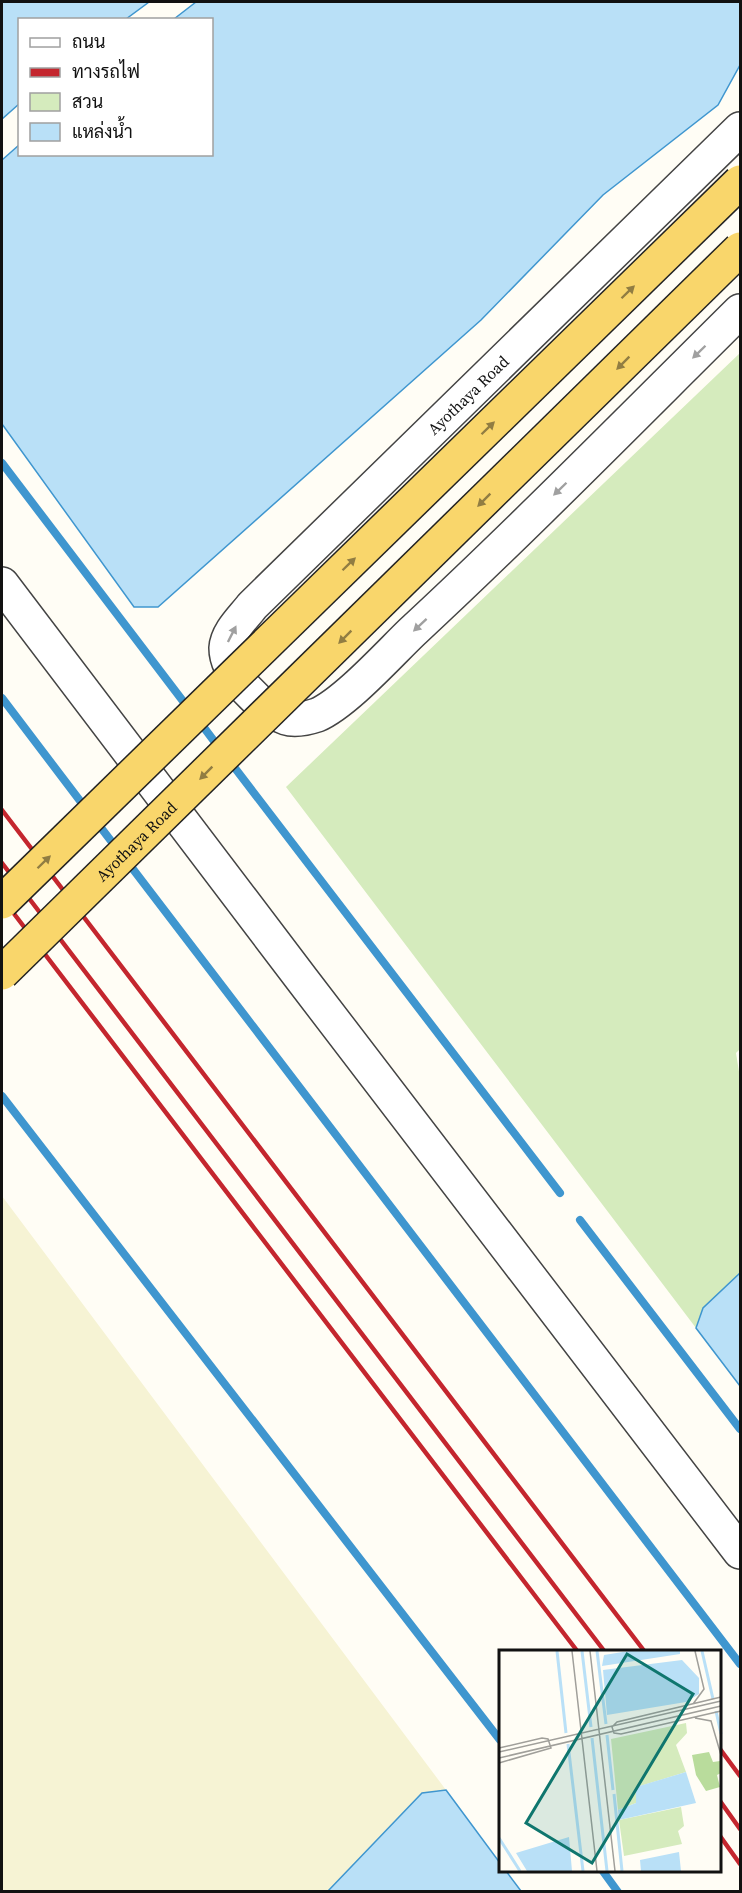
<svg xmlns="http://www.w3.org/2000/svg" width="742" height="1893" font-family="'Source Serif 4',Sarabun,serif">
	<style>
		.farmland { fill: #f6f3d4 }
		.green { fill: #d5ebbd }
		.water { fill: #b9e0f7; stroke: #3f96cf; stroke-width: 1.5 }
		.lines { fill: none; stroke-linecap: round; stroke-linejoin: round }
		.stream { stroke: #3f96cf; stroke-width: 8 }
		.minor-casing { stroke: #444; stroke-width: 36 }
		.minor { stroke: #fff; stroke-width: 33 }
		.rail { stroke: #c4262e; stroke-width: 4.5 }
		.major-bridge-casing { stroke: #222; stroke-width: 36; stroke-linecap: butt }
		.major-bridge { stroke: #f9d66b; stroke-width: 33 }
		.oneway { fill: #917d42 }
		.oneway2 { fill: #a0a0a0 }
		.labels { text-anchor: middle; stroke-width: 6; stroke-linejoin: round; paint-order: stroke }
		.street-label { font-size: 16px; fill: #111; stroke: #fff }
		.inset-river { fill: none; stroke: #b9e0f7; stroke-width: 3 }
		.inset-road { fill: none; stroke: #a09f9a; stroke-width: 1.5 }
		.view { fill: #0f766e; fill-opacity: 0.15; stroke: #0f766e; stroke-width: 3 }
		.inset-edge { fill: none; stroke: #111; stroke-width: 3 }
	</style>
	<rect width="100%" height="100%" fill="#fffdf5"/>
	<polygon class="farmland" points="2,1196 446,1790 422,1793 328,1891 2,1891"/>
	<polygon class="green" points="740,353 740,1049 736,1053 740,1078 740,1273 703,1308 696,1328 286,787"/>
	<g class="water">
		<polygon points="2,2 149,2 126,19 20,20 19,104 2,119"/>
		<polygon points="196,2 740,2 740,65 718,105 603,195 481,320 158,607 134,607 2,424 2,160 19,145 20,154 212,154 212,20 174,19"/>
		<polygon points="740,1273 740,1386 696,1328 703,1308"/>
		<polygon points="446,1790 500,1863 500,1870 506,1871 521,1891 328,1891 422,1793"/>
	</g>
	<g class="lines">
		<g class="stream">
			<polyline points="2,463 189,709"/>
			<polyline points="2,698 87,810"/>
			<polyline points="199,721 220,749"/>
			<polyline points="228,759 560,1193"/>
			<polyline points="95,820 118,850"/>
			<polyline points="126,860 740,1664"/>
			<polyline points="2,1096 500,1740"/>
			<polyline points="580,1220 740,1429"/>
			<polyline points="602,1870 618,1892"/>
		</g>
		<g class="minor-casing">
			<g id="minor">
				<path d="M740,129L252,606C243,618 227,632 226,648C226,675 262,709 286,718C295,721 308,718 317,715C345,703 389,654 412,632C524,528 632,418 740,311"/>
				<path d="M2,584C246,908 494,1230 740,1552"/>
			</g>
		</g>
		<use href="#minor" class="minor"/>
		<g class="rail">
			<polyline points="2,810 645,1652"/>
			<polyline points="2,863 605,1652"/>
			<polyline points="2,898 578,1652"/>
			<polyline points="720,1749 740,1776"/>
			<polyline points="720,1801 740,1829"/>
			<polyline points="720,1836 740,1864"/>
		</g>
		<g class="major-bridge-casing">
			<g id="major-bridge">
				<polyline points="2,902 740,182"/>
				<path id="s1" d="M2,973L740,249"/>
			</g>
		</g>
		<use href="#major-bridge" class="major-bridge"/>
	</g>
	<defs><path id="oneway-solid" d="M-6-.8H1V-3.2L6.5 0L1 3.2V.8H-6Z" transform="scale(1.5)"/></defs>
	<g class="oneway">
		<use href="#oneway-solid" transform="translate(628 292) rotate(-44)"/>
		<use href="#oneway-solid" transform="translate(623 363) rotate(135)"/>
		<use href="#oneway-solid" transform="translate(488 428) rotate(-44)"/>
		<use href="#oneway-solid" transform="translate(484 500) rotate(135)"/>
		<use href="#oneway-solid" transform="translate(349 564) rotate(-44)"/>
		<use href="#oneway-solid" transform="translate(345 637) rotate(135)"/>
		<use href="#oneway-solid" transform="translate(206 773) rotate(135)"/>
		<use href="#oneway-solid" transform="translate(44 862) rotate(-44)"/>
	</g>
	<g class="oneway2">
		<use href="#oneway-solid" transform="translate(699 352) rotate(136)"/>
		<use href="#oneway-solid" transform="translate(560 489) rotate(136)"/>
		<use href="#oneway-solid" transform="translate(420 625) rotate(137)"/>
		<use href="#oneway-solid" transform="translate(232 634) rotate(-63)"/>
	</g>
	<g class="labels">
		<g class="street-label">
			<text transform="translate(468 395) rotate(-44)" y="6">Ayothaya Road</text>
			<text dy="6" stroke="none"><textPath href="#s1" startOffset="188">Ayothaya Road</textPath></text>
		</g>
	</g>
	<g transform="translate(499 1650)">
		<rect width="222" height="222" fill="#fffdf5"/>
		<path d="M187,73L188,83L177,95L187,122L138,137L137,153L119,160L112,89ZM182,157L185,176L179,181L183,194L125,206L120,170Z" fill="#d5ebbd"/>
		<path d="M210,102L214,112L221,111L222,123L218,125L221,137L207,141L197,125L193,105Z" fill="#b9dc9c"/>
		<path d="M130,1H181V4L103,16L105,5ZM183,10L200,28V44L187,52L108,65L104,20ZM187,122L197,153L120,170L119,160L137,153V137ZM70,187L73,221H28L17,203ZM180,202L182,221H142L141,210Z" fill="#b9e0f7"/>
		<path class="inset-river" d="M58,1L67,83M83,1L92,77M98,1L107,74M203,1L214,49M217,61L222,84M108,85L114,140M93,88L108,221M69,94L84,221M115,144L123,221M0,188L21,221"/>
		<path class="inset-road" d="M73,1L98,221M91,1L116,221M222,47L118,72L113,77L115,83L122,84L222,61M194,54L205,39L196,1M196,68L212,71L222,105M0,98L43,88L49,89L52,98L0,113M0,102L222,51M0,108L222,56"/>
		<path class="view" d="M128,4L194,44L93,213L27,173Z"/>
		<rect width="222" height="222" class="inset-edge"/>
	</g>
	<rect width="742" height="1893" fill="none" stroke="#111111" stroke-width="6"/>
	<rect x="18" y="18" width="195" height="138" fill="#ffffff" stroke="#a0a0a0" stroke-width="1.5"/>
	<rect x="30" y="38" width="30" height="9" fill="#ffffff" stroke="#a0a0a0" stroke-width="1.5"/>
	<text x="72" y="48" font-size="18" fill="#111111">ถนน</text>
	<rect x="30" y="68" width="30" height="9" fill="#c4262e" stroke="#a0a0a0" stroke-width="1.5"/>
	<text x="72" y="78" font-size="18" fill="#111111">ทางรถไฟ</text>
	<rect x="30" y="93" width="30" height="18" fill="#d5ebbd" stroke="#a0a0a0" stroke-width="1.5"/>
	<text x="72" y="108" font-size="18" fill="#111111">สวน</text>
	<rect x="30" y="123" width="30" height="18" fill="#b9e0f7" stroke="#a0a0a0" stroke-width="1.5"/>
	<text x="72" y="138" font-size="18" fill="#111111">แหล่งน้ำ</text>
</svg>
